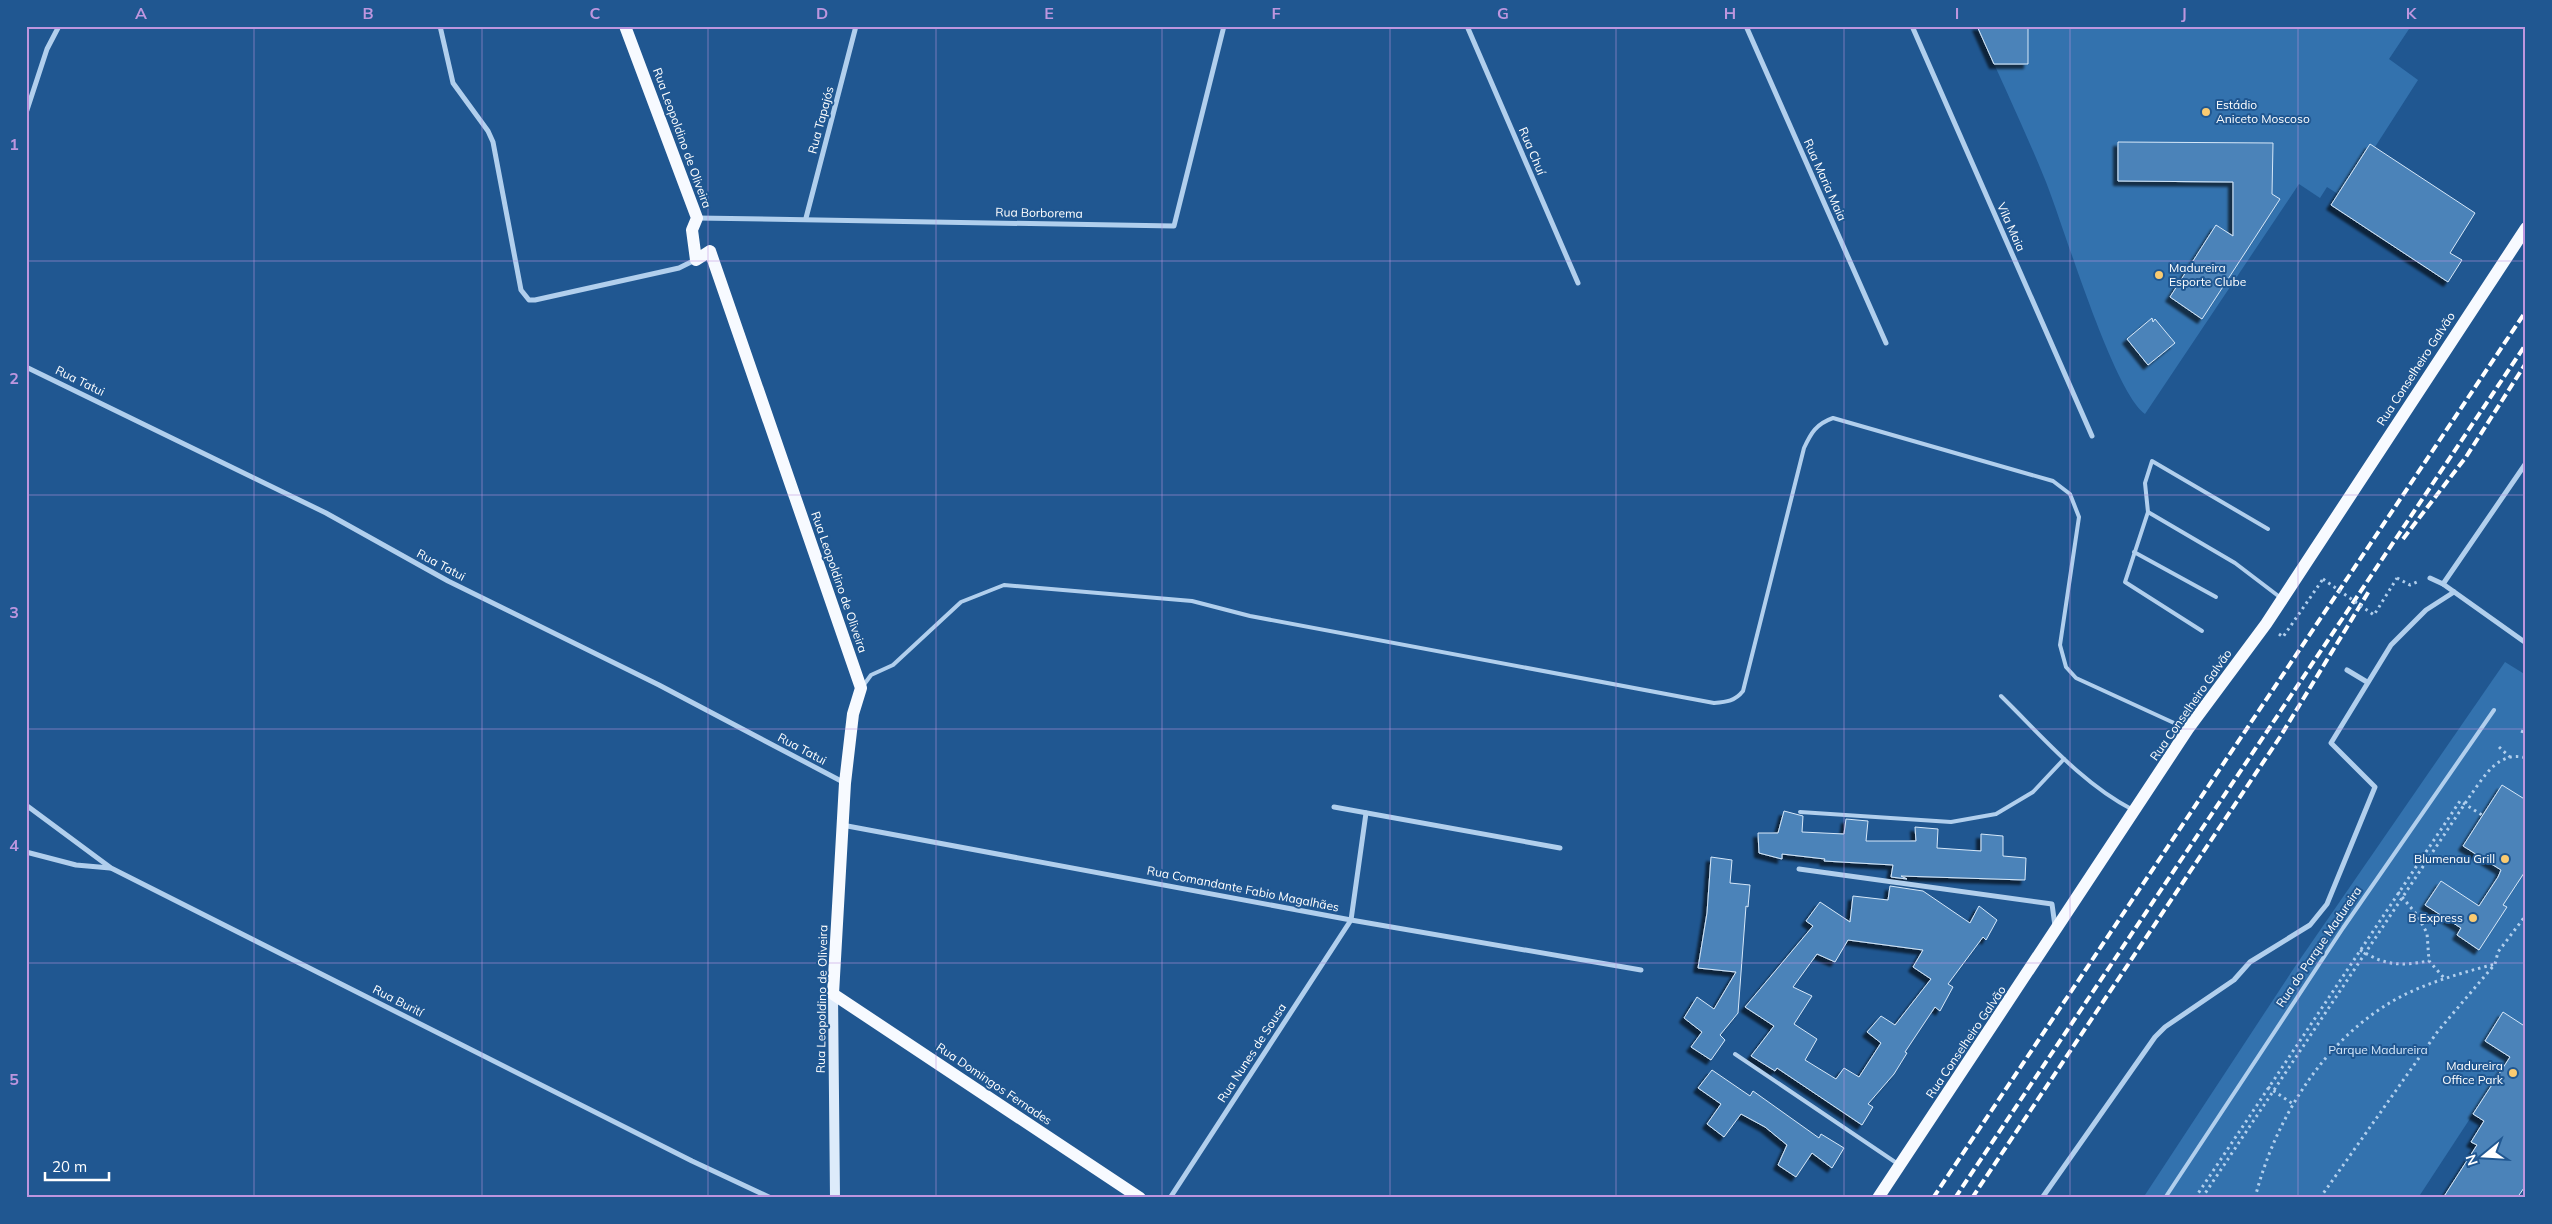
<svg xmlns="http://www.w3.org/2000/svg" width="2552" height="1224" font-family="Mulish,sans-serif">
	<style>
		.green { fill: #3372ae }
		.building { fill: #4c83b9; stroke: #d6e8f9; fill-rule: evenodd; filter: url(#shadow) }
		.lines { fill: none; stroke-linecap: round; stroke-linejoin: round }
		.path { stroke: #b1cfed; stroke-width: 3; stroke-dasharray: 2.5 4; stroke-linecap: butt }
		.lane { stroke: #b1cfed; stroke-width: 4 }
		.street { stroke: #b1cfed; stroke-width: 5 }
		.secondary { stroke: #ddebfa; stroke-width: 10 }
		.primary { stroke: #f7faff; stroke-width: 12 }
		.rail { stroke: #fff; stroke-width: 4; stroke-dasharray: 9 4; stroke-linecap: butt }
		.path-bridge { stroke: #b1cfed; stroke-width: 3; stroke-dasharray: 2.5 4; stroke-linecap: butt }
		.grid { fill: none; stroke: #bd96df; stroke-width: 1; stroke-opacity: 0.55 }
		.poi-dot { fill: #facb71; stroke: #205791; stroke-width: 2 }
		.labels { text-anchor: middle; stroke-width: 4; stroke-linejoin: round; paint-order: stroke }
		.poi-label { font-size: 12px; fill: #fff; stroke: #205791; text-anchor: end }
		.street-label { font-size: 12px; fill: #fff; stroke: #205791 }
		.park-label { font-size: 12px; fill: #d6e8f9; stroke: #205791 }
		.neatline { fill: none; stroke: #bd96df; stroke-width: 2 }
		.grid-label { font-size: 16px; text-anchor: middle; font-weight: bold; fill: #bd96df }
	</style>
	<defs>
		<filter id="shadow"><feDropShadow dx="-4.5" dy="4.5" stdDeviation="1" flood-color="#0009"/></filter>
	</defs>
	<rect width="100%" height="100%" fill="#205791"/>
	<g class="green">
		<path d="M1977,26H2411L2389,59L2418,80L2375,147L2370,144L2338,194L2327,187L2320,198L2299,184L2145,414C2113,391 2064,227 2046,182C2025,130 2000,78 1977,26Z"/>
		<polygon points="2505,662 2526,675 2526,1033 2418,1198 2143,1198 2294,968"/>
	</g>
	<g class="building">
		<polygon points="1977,26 2028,26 2028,64 1994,64"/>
		<polygon points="2118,142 2273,143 2272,194 2280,199 2202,319 2170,297 2216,225 2233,236 2233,182 2118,181"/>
		<polygon points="2370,144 2475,213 2450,253 2462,260 2448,282 2331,205"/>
		<polygon points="2152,318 2153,322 2155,319 2175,343 2148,365 2127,339"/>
		<polygon points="2502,785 2526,800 2526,870 2503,905 2507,907 2479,950 2457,935 2461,928 2425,905 2441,881 2479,906 2498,877 2501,870 2463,846"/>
		<polygon points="1784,811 1803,816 1802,832 1844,834 1846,819 1868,821 1866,841 1916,841 1915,827 1938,829 1937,848 1981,851 1981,834 2003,836 2003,856 2026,858 2025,880 1901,876 1907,879 1891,877 1893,865 1824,861 1825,859 1782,854 1782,859 1759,853 1758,833 1778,833"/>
		<polygon points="1711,857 1732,860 1730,883 1750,885 1748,907 1746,906 1738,1013 1720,1035 1725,1040 1711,1060 1691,1047 1702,1032 1684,1018 1697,997 1714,1009 1736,972 1698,968 1707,913"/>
		<path d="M1890,886L1923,891L1970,923L1979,906L1997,920L1986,940L1983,937L1948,984L1953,987L1940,1011L1935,1007L1905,1052L1907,1053L1894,1074L1868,1104L1873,1107L1862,1125L1777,1068L1775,1071L1751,1056L1774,1026L1745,1007L1813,926L1806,921L1820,902L1850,922L1853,896L1888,900ZM1848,940L1923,950L1913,967L1931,979L1895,1025L1881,1016L1867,1032L1881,1043L1859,1077L1844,1068L1836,1079L1805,1060L1817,1039L1794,1024L1812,996L1793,987L1817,954L1835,962Z"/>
		<polygon points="2503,1012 2526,1027 2526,1185 2517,1198 2443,1198 2477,1145 2471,1142 2484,1121 2473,1114 2510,1057 2485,1041"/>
		<polygon points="1712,1070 1750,1096 1753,1091 1819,1138 1821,1134 1844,1148 1832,1168 1812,1153 1796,1177 1778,1165 1787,1145 1765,1127 1741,1114 1724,1137 1707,1124 1721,1104 1698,1088"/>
	</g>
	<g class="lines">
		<g class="path">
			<polyline points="2397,578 2410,585 2417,582"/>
			<polyline points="2279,634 2283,637 2323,579"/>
			<polyline points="2521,731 2526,733"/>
			<polyline points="2499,747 2510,757"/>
			<polyline points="2398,892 2417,915 2427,933 2429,961 2445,979"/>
			<path d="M2360,950C2386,966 2399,966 2429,961"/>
			<polyline points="2268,1087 2293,1104"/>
			<polyline points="2195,1198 2460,801 2485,817"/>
			<path d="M2202,1198L2470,796C2484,777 2498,750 2526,758"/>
			<path d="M2255,1198C2276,1115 2329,1031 2408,993C2436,980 2465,972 2495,964"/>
			<polyline points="2320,1198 2438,1031 2495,964 2498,952 2526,915"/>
		</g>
		<g class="lane">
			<polyline points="2148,512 2125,582 2202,631"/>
			<polyline points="2268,529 2152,461 2145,483 2148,512 2235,563 2281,598"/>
			<polyline points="2134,552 2216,597"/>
			<path d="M863,686L871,675L893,665L961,602L1004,585L1192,601L1250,616L1714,703C1727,702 1735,701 1743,691L1804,448C1811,433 1816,424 1833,418L2053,481L2070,494L2079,517L2060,645L2066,667L2076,678L2185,728"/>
			<path d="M2001,696C2042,736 2081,783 2133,810"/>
			<polyline points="1800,812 1951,822 1996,814 2033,792 2064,759"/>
			<polyline points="1735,1054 1898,1164"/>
			<polyline points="2165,1198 2343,928 2494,710"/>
		</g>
		<g class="street">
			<polyline points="440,26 453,83 488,131 493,142 521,290 529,300 535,300 679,268 695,260"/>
			<polyline points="1467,26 1578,283"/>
			<polyline points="1746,26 1886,343"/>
			<polyline points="1912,26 2092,436"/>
			<polyline points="26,113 47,49 59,26"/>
			<polyline points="697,218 1174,226 1224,26"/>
			<polyline points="806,218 856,26"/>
			<polyline points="26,367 326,513 448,581 659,685 843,782"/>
			<polyline points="2430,578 2443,584 2526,643"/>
			<polyline points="2443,584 2526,463"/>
			<polyline points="2347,670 2367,682"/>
			<polyline points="26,805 111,868 692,1161 771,1198"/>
			<polyline points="1334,807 1560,848"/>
			<polyline points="842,825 1351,920 1641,970"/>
			<polyline points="26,852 76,865 110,868"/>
			<polyline points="1799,869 2052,904 2055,926"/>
			<polyline points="1170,1198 1351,920 1366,813"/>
			<polyline points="2042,1198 2155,1037 2165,1027 2234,980 2250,962 2310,925 2327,904 2375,787 2331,743 2391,645 2426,610 2454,592"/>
		</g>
		<polyline class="secondary" points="833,994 835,1198"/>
		<g class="primary">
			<polyline points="625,26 697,218 692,230 696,260 710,251 861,688 853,714 845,783 833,994 1140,1198"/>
			<polyline points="1878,1198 2188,729 2266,624 2526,228"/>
		</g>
		<g class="rail">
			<polyline points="2403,539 2466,457 2526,363"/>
			<polyline points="1933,1198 2526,311"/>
			<polyline points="1955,1198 2526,344"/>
			<polyline points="1972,1198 2280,737 2369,591"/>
		</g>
		<polyline class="path-bridge" points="2323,579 2374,615 2397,578"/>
	</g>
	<path class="grid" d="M254,26V1198M482,26V1198M708,26V1198M936,26V1198M1162,26V1198M1390,26V1198M1616,26V1198M1844,26V1198M2070,26V1198M2298,26V1198M26,261H2526M26,495H2526M26,729H2526M26,963H2526"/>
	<g class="poi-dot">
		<circle cx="2206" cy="112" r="5"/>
		<circle cx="2159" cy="275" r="5"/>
		<circle cx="2505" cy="859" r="5"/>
		<circle cx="2473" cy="918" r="5"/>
		<circle cx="2513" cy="1073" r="5"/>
	</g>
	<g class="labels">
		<g class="poi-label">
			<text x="2216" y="109" text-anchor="start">Estádio<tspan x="2216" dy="14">Aniceto Moscoso</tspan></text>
			<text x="2169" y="272" text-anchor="start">Madureira<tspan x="2169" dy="14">Esporte Clube</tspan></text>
			<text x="2495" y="863">Blumenau Grill</text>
			<text x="2463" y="922">B Express</text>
			<text x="2503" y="1070">Madureira<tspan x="2503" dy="14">Office Park</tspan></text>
		</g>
		<g class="street-label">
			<text transform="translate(821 120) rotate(-75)" y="4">Rua Tapajós</text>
			<text transform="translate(682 138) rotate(70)" y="4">Rua Leopoldino de Oliveira</text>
			<text transform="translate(1532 151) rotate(67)" y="4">Rua Chuí</text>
			<text transform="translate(1825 180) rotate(66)" y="4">Rua Maria Maia</text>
			<text transform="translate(1039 213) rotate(1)" y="4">Rua Borborema</text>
			<text transform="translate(2011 227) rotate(66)" y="4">Vila Maia</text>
			<text transform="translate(2416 369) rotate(-57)" y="4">Rua Conselheiro Galvão</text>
			<text transform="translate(80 381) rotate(26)" y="4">Rua Tatui</text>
			<text transform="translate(441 565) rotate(28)" y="4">Rua Tatui</text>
			<text transform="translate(839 582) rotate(71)" y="4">Rua Leopoldino de Oliveira</text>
			<text transform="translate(2191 705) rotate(-55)" y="4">Rua Conselheiro Galvão</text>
			<text transform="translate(802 749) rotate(28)" y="4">Rua Tatui</text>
			<text transform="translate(1243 889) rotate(11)" y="4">Rua Comandante Fabio Magalhães</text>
			<text transform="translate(2319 947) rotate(-56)" y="4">Rua do Parque Madureira</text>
			<text transform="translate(822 999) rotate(-89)" y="4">Rua Leopoldino de Oliveira</text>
			<text transform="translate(398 1001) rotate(27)" y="4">Rua Burití</text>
			<text transform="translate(1966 1042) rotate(-56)" y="4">Rua Conselheiro Galvão</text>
			<text transform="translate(1252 1053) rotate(-57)" y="4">Rua Nunes de Sousa</text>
			<text transform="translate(994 1084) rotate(34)" y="4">Rua Domingos Fernades</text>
		</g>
		<g class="park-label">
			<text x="2378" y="1054">Parque Madureira</text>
		</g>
	</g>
	<rect width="2552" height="1224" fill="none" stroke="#205791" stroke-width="55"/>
	<g transform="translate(2484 1156) rotate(252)" stroke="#205791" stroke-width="4" paint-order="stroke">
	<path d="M0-4L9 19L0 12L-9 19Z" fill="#ffffff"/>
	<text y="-8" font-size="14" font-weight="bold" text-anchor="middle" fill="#ffffff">N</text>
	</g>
	<path d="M45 1172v8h64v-8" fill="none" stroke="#ffffff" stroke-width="2.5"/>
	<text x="52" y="1172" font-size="15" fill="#ffffff" stroke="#205791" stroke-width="4" paint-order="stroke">20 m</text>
	<rect x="28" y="28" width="2496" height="1168" class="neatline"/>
	<g class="grid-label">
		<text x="141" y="19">A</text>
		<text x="368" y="19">B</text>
		<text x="595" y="19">C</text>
		<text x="822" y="19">D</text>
		<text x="1049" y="19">E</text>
		<text x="1276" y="19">F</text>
		<text x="1503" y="19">G</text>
		<text x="1730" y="19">H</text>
		<text x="1957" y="19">I</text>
		<text x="2184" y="19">J</text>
		<text x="2411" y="19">K</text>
		<text x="14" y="150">1</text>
		<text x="14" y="384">2</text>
		<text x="14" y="618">3</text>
		<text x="14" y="851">4</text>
		<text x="14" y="1085">5</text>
	</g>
</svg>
